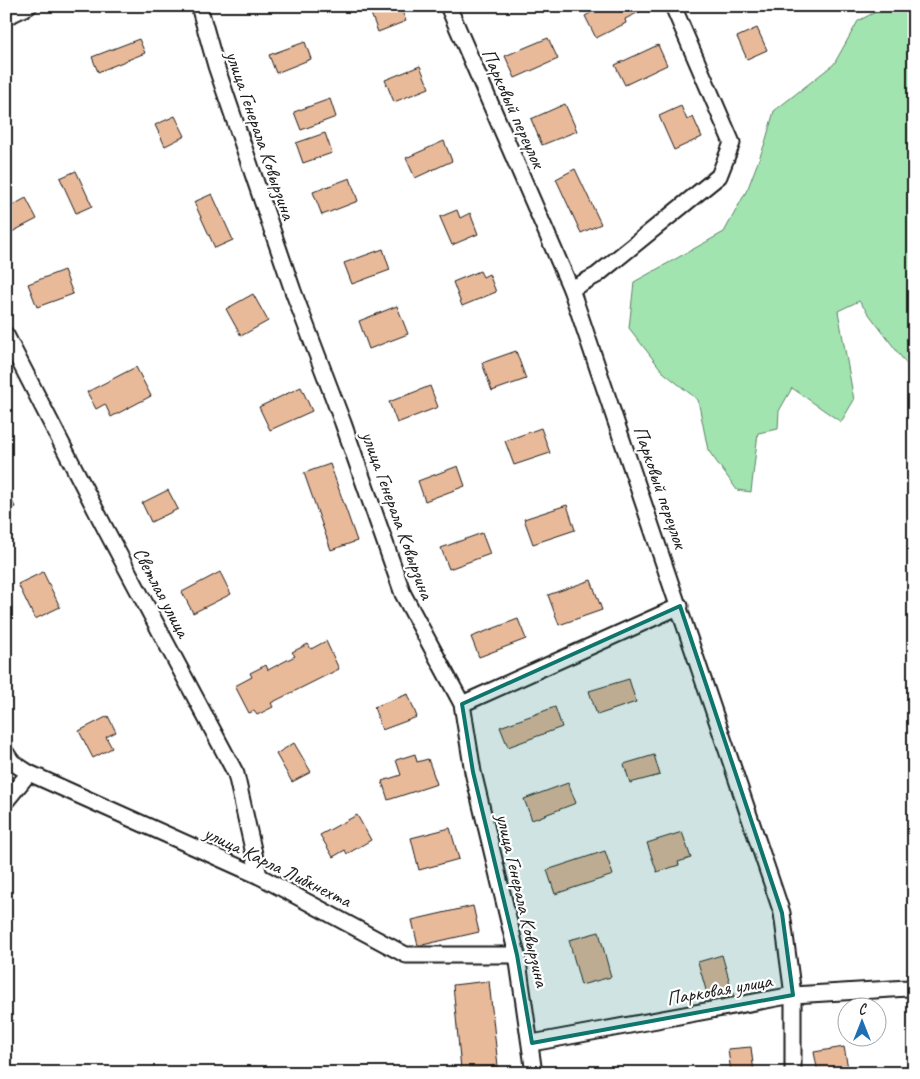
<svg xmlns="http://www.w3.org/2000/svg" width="920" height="1079" font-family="Caveat,sans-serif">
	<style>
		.green { fill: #a1e4b0; stroke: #5e8066 }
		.building { fill: #e9ba9a; stroke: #1c1c1c }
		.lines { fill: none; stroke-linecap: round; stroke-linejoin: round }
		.street-casing { stroke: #1c1c1c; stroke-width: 19 }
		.street { stroke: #fff; stroke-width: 15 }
		.marked { fill: #0f766e; fill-opacity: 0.2; stroke: #0f766e; stroke-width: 4; stroke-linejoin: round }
		.labels { text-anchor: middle; stroke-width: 4.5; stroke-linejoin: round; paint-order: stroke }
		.street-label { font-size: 20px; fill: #1c1c1c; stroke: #fff }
	</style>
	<rect width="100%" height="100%" fill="#fff"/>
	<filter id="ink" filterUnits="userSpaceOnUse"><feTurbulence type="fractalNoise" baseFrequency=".02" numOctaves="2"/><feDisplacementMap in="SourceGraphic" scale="10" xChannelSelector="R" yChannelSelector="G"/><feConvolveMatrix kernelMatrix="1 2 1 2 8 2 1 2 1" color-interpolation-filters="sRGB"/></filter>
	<g filter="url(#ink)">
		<polygon class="green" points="887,6 914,6 914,374 859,301 838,311 854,400 841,422 792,388 779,411 778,429 758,433 751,492 737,490 708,450 698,400 663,372 629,328 634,282 724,232 748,188 765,143 774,111 834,64 858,21"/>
		<g class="building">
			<polygon points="382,6 400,6 406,21 378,32 370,11"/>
			<polygon points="603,6 640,6 643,10 625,19 626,23 596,38 585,16"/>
			<polygon points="757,28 767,50 747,59 737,37"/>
			<polygon points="548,38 558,59 515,78 505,56"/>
			<polygon points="139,39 145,53 98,72 92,57"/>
			<polygon points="305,42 311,59 276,73 269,55"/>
			<polygon points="658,45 667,65 625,85 615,65"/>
			<polygon points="420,66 429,88 394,102 385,80"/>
			<polygon points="330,99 336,117 301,130 294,112"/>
			<polygon points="565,104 577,131 542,145 531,119"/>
			<polygon points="681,106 687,120 693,117 702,137 674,150 659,116"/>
			<polygon points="175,116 185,136 165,146 155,125"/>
			<polygon points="325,133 332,153 303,163 296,143"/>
			<polygon points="444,141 452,161 415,178 406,158"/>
			<polygon points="575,169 601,224 581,233 556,179"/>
			<polygon points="76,171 92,206 76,213 60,178"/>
			<polygon points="350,178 358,201 322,215 313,192"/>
			<polygon points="212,194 233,240 215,248 194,202"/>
			<polygon points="26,198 37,219 6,235 6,209"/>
			<polygon points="457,210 460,218 470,213 478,234 452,245 440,217"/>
			<polygon points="383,249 390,270 352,284 344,263"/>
			<polygon points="64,270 73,294 37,307 28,284"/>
			<polygon points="480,271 483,277 489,274 496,292 462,306 453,282"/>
			<polygon points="253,294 268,321 241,336 226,309"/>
			<polygon points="397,306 408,334 369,349 359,321"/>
			<polygon points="516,351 526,379 492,391 482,363"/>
			<polygon points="136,367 151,396 111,417 105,404 96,409 87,392"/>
			<polygon points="430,386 438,407 397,423 389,402"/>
			<polygon points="301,387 312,411 270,430 259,407"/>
			<polygon points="541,428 550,453 514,465 505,441"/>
			<polygon points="330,464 357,541 331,550 304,473"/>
			<polygon points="458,466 465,486 425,501 418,481"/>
			<polygon points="6,489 15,507 6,511"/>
			<polygon points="168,490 178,509 151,522 142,503"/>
			<polygon points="567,505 575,530 533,544 524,519"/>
			<polygon points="482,533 490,554 449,569 441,548"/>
			<polygon points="43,572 60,607 35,619 18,584"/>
			<polygon points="220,572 231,594 193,613 182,592"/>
			<polygon points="591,580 602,610 559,625 548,595"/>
			<polygon points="518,619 526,639 479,657 471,637"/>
			<polygon points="326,641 339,669 271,703 273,707 257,715 254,711 249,713 235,686 252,677 250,673 266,665 268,670 295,656 292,652 308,644 311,649"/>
			<polygon points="629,679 636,702 597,715 589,691"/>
			<polygon points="408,694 417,717 382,730 374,707"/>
			<polygon points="555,707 562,727 508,747 500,727"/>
			<polygon points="108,716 116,732 106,737 112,748 93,758 79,731"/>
			<polygon points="294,743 311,772 292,782 276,754"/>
			<polygon points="415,754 417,762 428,759 437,784 388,800 382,781 401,775 396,760"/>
			<polygon points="654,755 660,775 630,783 624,764"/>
			<polygon points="568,783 576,803 532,820 524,799"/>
			<polygon points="357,815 371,840 347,854 345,850 333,857 320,835"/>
			<polygon points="450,828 459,859 419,870 411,838"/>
			<polygon points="682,832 691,858 678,862 679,865 657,872 647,843"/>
			<polygon points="605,851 613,875 555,894 547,870"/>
			<polygon points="473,906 479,932 418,946 412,920"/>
			<polygon points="599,932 611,977 581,985 569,940"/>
			<polygon points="722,955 734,997 710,1004 698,962"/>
			<polygon points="489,981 498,1066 461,1069 453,985"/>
			<polygon points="751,1047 754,1073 731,1073 728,1049"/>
			<polygon points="844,1047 849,1073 818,1073 814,1052"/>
			<polygon points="498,1066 498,1073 468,1073 468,1068"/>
		</g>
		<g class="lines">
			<g class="street-casing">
				<g id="street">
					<polyline points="199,6 216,66 293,291 343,423 403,594 462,704 473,772 517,955 534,1073"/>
					<polyline points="448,6 571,289 782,913 793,995 793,1073"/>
					<polyline points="6,17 29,6"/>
					<polyline points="571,289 597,275 719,176 732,143 673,6"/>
					<polyline points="6,335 106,530 236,774 259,876"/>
					<polyline points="462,704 680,606"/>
					<polyline points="6,753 12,762 29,773 259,876 406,955 517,955"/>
					<polyline points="6,801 29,773"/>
					<polyline points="532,1043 793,995 908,988 914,986"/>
				</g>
			</g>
			<use href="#street" class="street"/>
		</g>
	</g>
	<path class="marked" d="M680,606L782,913L793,995L532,1043L517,955L473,772L462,704Z"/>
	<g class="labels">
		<g class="street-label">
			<text transform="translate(514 108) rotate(66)" y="7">Парковый переулок</text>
			<text transform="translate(261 135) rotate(71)" y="7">улица Генерала Ковырзина</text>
			<text transform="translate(661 487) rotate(71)" y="7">Парковый переулок</text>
			<text transform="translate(398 515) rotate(70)" y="7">улица Генерала Ковырзина</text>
			<text transform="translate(162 592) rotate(62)" y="7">Светлая улица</text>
			<text transform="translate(278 866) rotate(26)" y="7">улица Карла Либкнехта</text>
			<text transform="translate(523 900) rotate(77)" y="7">улица Генерала Ковырзина</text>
			<text transform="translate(719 989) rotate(-10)" y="7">Парковая улица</text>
		</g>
	</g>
	<rect width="920" height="1079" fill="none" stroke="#fff" stroke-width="25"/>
	<rect x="12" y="12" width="895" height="1054" fill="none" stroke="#1c1c1c" stroke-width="2" filter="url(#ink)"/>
	<g transform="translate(862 1022)"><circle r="24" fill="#ffffff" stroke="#a4a4a4"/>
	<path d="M0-4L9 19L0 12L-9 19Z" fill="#1f6fb2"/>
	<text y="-8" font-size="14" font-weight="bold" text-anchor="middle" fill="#1c1c1c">С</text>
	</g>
</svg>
